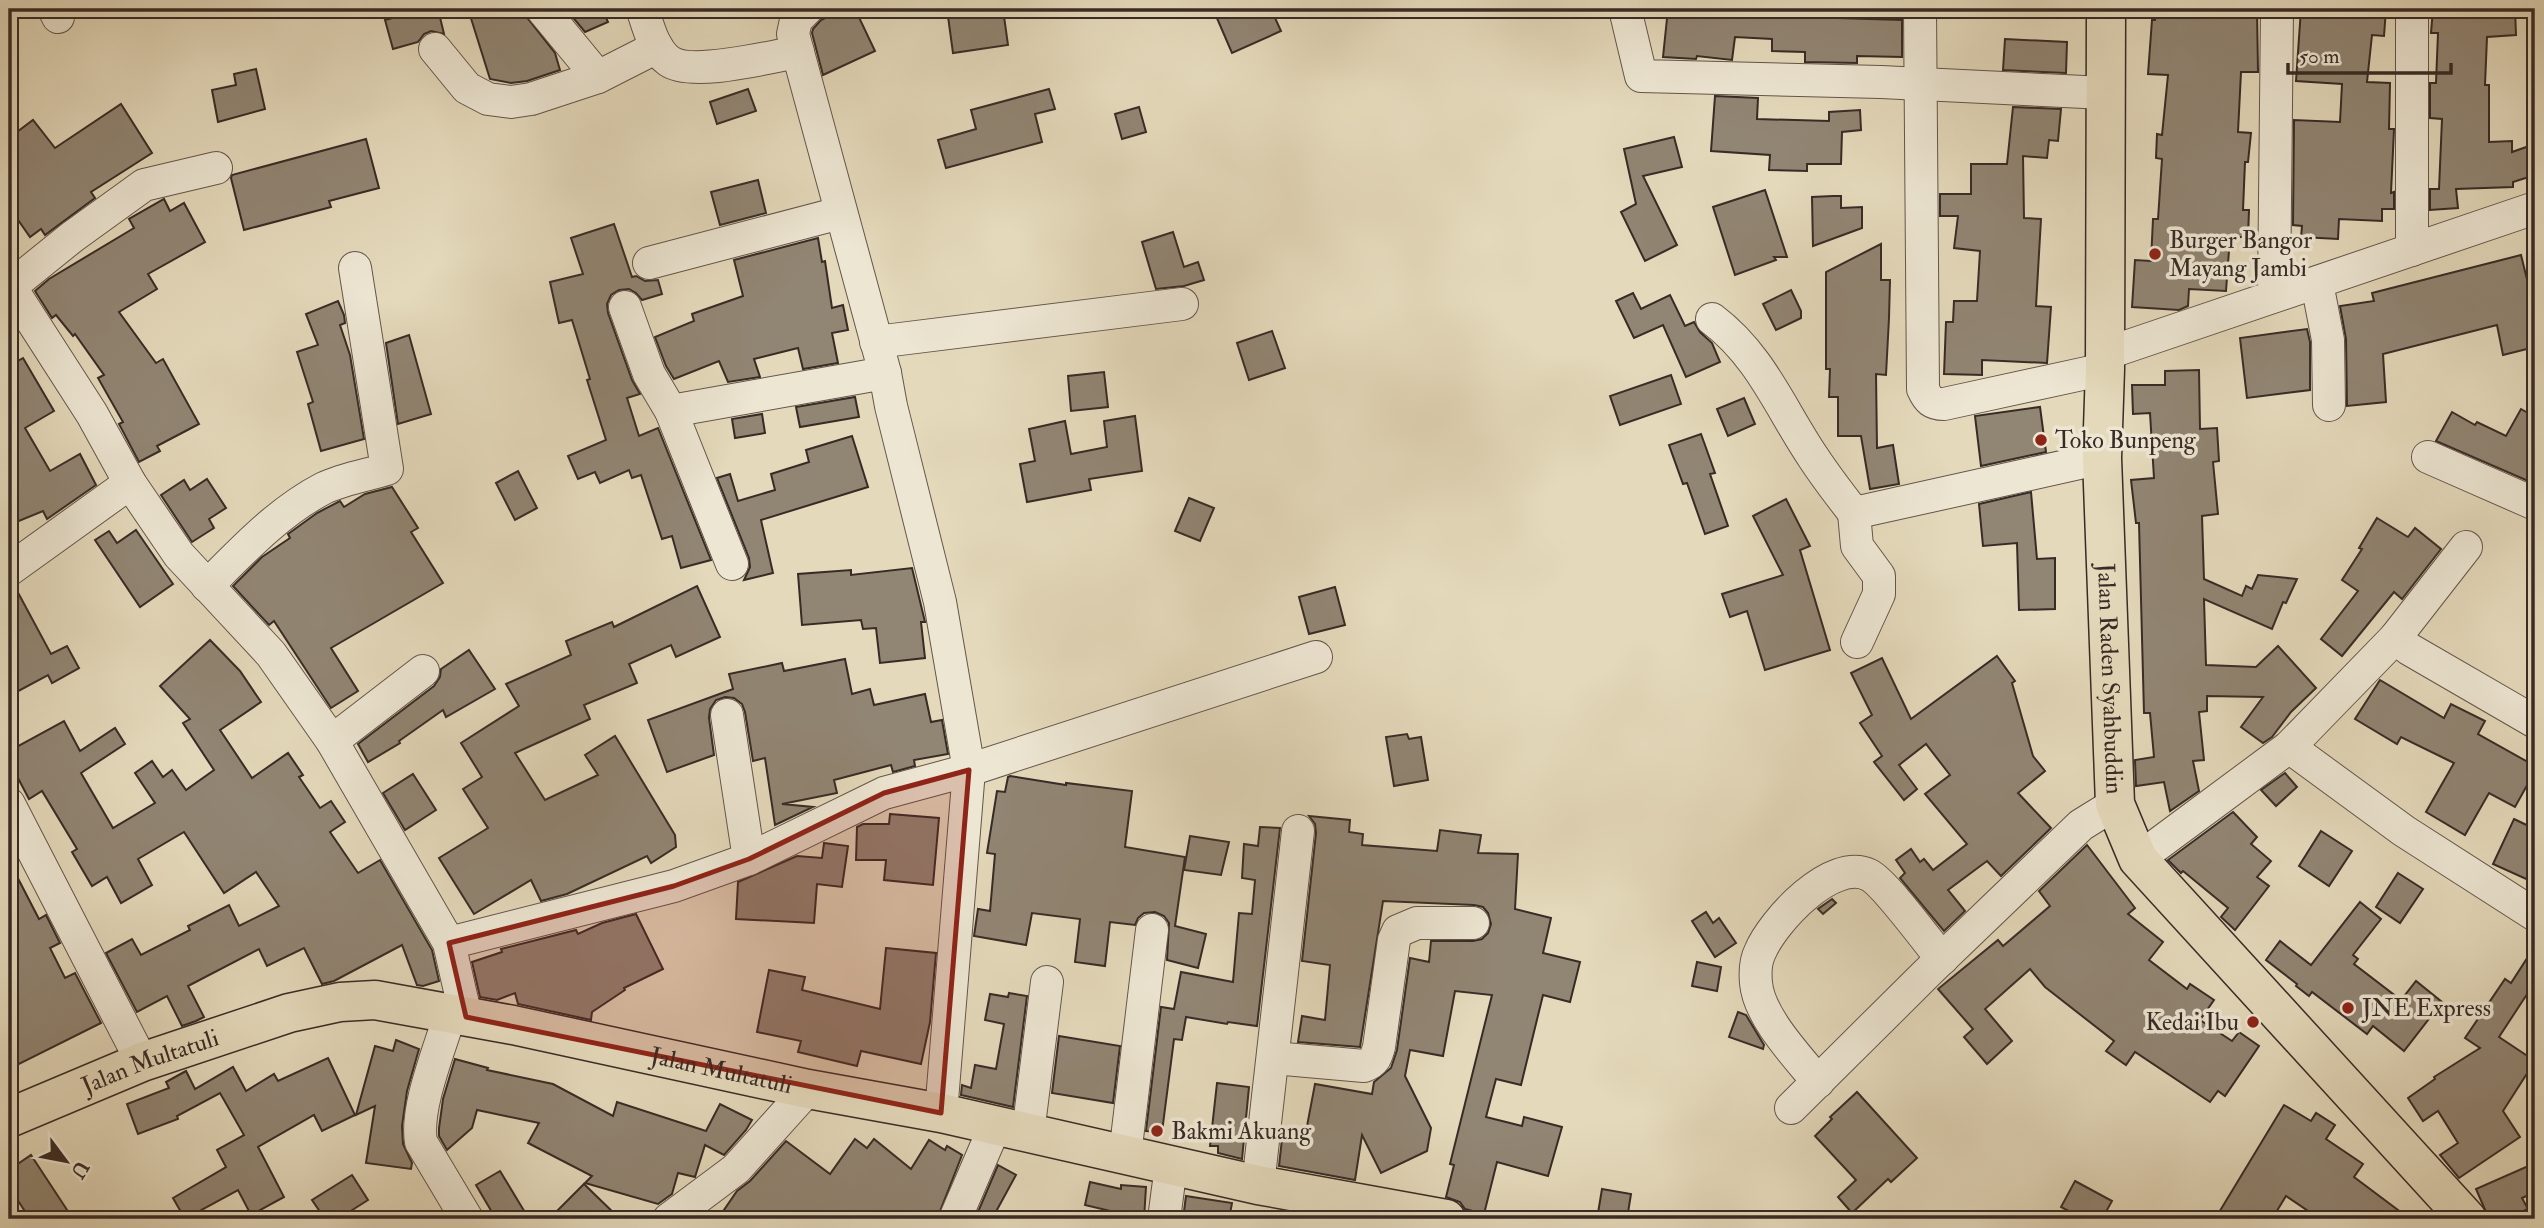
<svg xmlns="http://www.w3.org/2000/svg" width="2544" height="1228" font-family="'IM FELL Double Pica',serif">
	<style>
		.building { fill: #918573; stroke: #382b26; stroke-width: 2 }
		.lines { fill: none; stroke-linecap: round; stroke-linejoin: round }
		.minor-casing { stroke: #63564b; stroke-width: 34 }
		.major-casing { stroke: #382b26; stroke-width: 41 }
		.minor { stroke: #ede6d3; stroke-width: 32 }
		.major { stroke: #e4d9bb; stroke-width: 38 }
		.marked { fill: #8f2418; fill-opacity: 0.2; stroke: #8f2418; stroke-width: 5; stroke-linejoin: round }
		.poi-dot { fill: #8f2418; stroke: #ede6d3; stroke-width: 2.5 }
		.labels { text-anchor: middle; stroke-width: 7; stroke-linejoin: round; paint-order: stroke }
		.poi-label { font-size: 24px; fill: #382b26; stroke: #ede6d3; text-anchor: start }
		.street-label { font-size: 24px; fill: #382b26; stroke: #ede6d3 }
	</style>
	<rect width="100%" height="100%" fill="#e4d9bb"/>
	<filter id="stains"><feTurbulence type="fractalNoise" baseFrequency=".00286" numOctaves="4"/><feColorMatrix values="0 0 0 0 .2 0 0 0 0 .09 0 0 0 0 .02 0 0 0 .5 -.17"/></filter>
	<radialGradient id="worn" r=".72"><stop offset=".6" stop-color="#630" stop-opacity="0"/><stop offset="1" stop-color="#630" stop-opacity=".3"/></radialGradient>
	<g class="building">
		<polygon points="427,9 438,9 444,34 431,31 424,34 418,42 393,49 385,20"/>
		<polygon points="480,9 514,9 517,18 525,15 555,53 560,70 527,81 511,83 490,79 469,12"/>
		<polygon points="566,9 602,9 608,22 585,32"/>
		<polygon points="845,9 855,9 875,51 823,75 812,33 813,29 821,20"/>
		<polygon points="947,9 1003,9 1008,45 953,53"/>
		<polygon points="1213,9 1239,9 1242,15 1256,9 1271,9 1281,31 1232,53"/>
		<polygon points="1668,9 1806,9 1806,17 1902,20 1902,57 1857,56 1857,63 1805,62 1805,52 1772,51 1772,39 1735,37 1732,60 1697,56 1696,59 1663,57"/>
		<polygon points="2156,9 2257,9 2258,72 2241,72 2238,132 2251,133 2248,162 2245,162 2243,210 2249,210 2248,237 2230,237 2226,291 2189,289 2188,306 2179,310 2132,307 2135,260 2151,261 2153,219 2158,219 2162,159 2156,158 2157,134 2162,135 2168,75 2148,74 2152,20 2155,20"/>
		<polygon points="2301,9 2386,9 2384,36 2372,35 2367,82 2390,83 2389,129 2394,129 2391,193 2394,192 2394,209 2382,209 2382,221 2339,219 2338,239 2301,237 2302,226 2293,225 2294,120 2340,122 2342,84 2296,81"/>
		<polygon points="2433,9 2515,9 2516,35 2487,37 2485,85 2489,85 2489,142 2512,141 2512,152 2535,144 2535,175 2513,182 2513,187 2456,189 2458,208 2430,210 2430,189 2439,189 2442,119 2430,118 2430,83 2436,83 2438,33 2431,33"/>
		<polygon points="2005,39 2067,42 2066,73 2003,70"/>
		<polygon points="256,69 265,109 218,122 212,90 236,85 234,74"/>
		<polygon points="748,89 756,111 717,124 710,102"/>
		<polygon points="1049,89 1055,109 1035,114 1042,142 946,168 938,140 976,129 971,110"/>
		<polygon points="1715,96 1758,98 1757,119 1829,121 1829,112 1860,110 1861,130 1842,132 1841,164 1807,164 1807,171 1769,170 1770,155 1711,151"/>
		<polygon points="121,104 152,153 91,192 95,198 45,235 41,229 30,237 9,207 9,138 33,120 55,148"/>
		<polygon points="1139,107 1146,132 1122,139 1115,114"/>
		<polygon points="2013,107 2061,109 2058,141 2049,140 2047,158 2023,156 2024,218 2041,219 2036,306 2051,307 2047,363 1982,360 1982,375 1944,374 1946,322 1953,322 1954,301 1977,301 1980,251 1954,248 1958,216 1940,216 1940,194 1971,194 1971,164 2007,164"/>
		<polygon points="1674,137 1682,167 1643,176 1677,245 1645,261 1621,212 1636,204 1624,149"/>
		<polygon points="366,139 379,188 329,201 331,207 244,230 231,178 232,175"/>
		<polygon points="758,180 766,213 720,225 711,192"/>
		<polygon points="1765,190 1787,257 1774,257 1776,260 1735,275 1713,207"/>
		<polygon points="1833,196 1841,196 1841,208 1862,207 1862,228 1813,246 1812,197"/>
		<polygon points="164,199 170,211 184,203 205,242 148,274 157,289 119,312 156,363 163,359 199,424 157,446 160,451 139,462 119,424 123,422 98,378 104,375 75,334 73,336 56,315 52,318 35,291 49,279 134,228 129,219"/>
		<polygon points="614,224 632,277 636,276 645,281 658,280 662,294 642,300 636,293 629,289 619,290 611,295 607,304 608,313 632,380 640,394 627,398 639,436 658,428 711,560 681,568 672,536 662,539 641,475 632,478 629,470 600,483 595,472 578,479 568,456 606,440 587,380 590,379 572,320 559,323 550,282 583,274 571,238"/>
		<polygon points="1173,232 1184,267 1198,262 1204,280 1184,286 1156,289 1142,242"/>
		<polygon points="818,238 822,262 825,261 832,308 843,305 848,330 832,333 838,363 803,369 798,348 754,359 760,377 728,382 719,361 674,379 666,366 655,337 694,321 692,314 743,296 734,260"/>
		<polygon points="1881,244 1881,280 1890,280 1889,318 1886,375 1876,374 1877,448 1893,445 1899,484 1870,489 1861,436 1838,436 1838,397 1829,397 1830,369 1826,369 1826,272"/>
		<polygon points="2521,255 2535,312 2535,347 2503,355 2497,325 2383,354 2386,402 2347,406 2346,339 2340,306 2374,301 2372,293"/>
		<polygon points="1791,290 1801,311 1801,318 1776,330 1763,304"/>
		<polygon points="1633,293 1641,309 1670,295 1685,326 1694,322 1700,332 1712,343 1720,362 1686,377 1663,325 1634,338 1616,301"/>
		<polygon points="338,301 344,315 345,323 340,325 350,355 364,439 321,451 308,404 313,402 297,352 318,345 306,314"/>
		<polygon points="2307,329 2310,342 2310,390 2247,398 2240,338"/>
		<polygon points="1272,331 1285,368 1249,380 1237,343"/>
		<polygon points="409,335 431,414 398,424 386,343"/>
		<polygon points="23,358 54,411 25,428 50,471 80,454 96,485 47,519 43,511 9,525 9,366"/>
		<polygon points="2199,370 2200,429 2217,428 2219,461 2213,462 2218,514 2202,516 2204,579 2242,596 2246,586 2252,589 2258,575 2297,579 2286,603 2283,602 2272,629 2204,599 2206,665 2256,667 2278,646 2316,688 2291,712 2272,737 2263,743 2241,727 2263,697 2207,696 2207,711 2199,712 2204,760 2193,761 2199,791 2170,811 2164,782 2136,786 2135,760 2154,757 2150,713 2144,713 2139,523 2136,523 2131,480 2154,478 2150,413 2133,414 2132,385 2165,385 2165,371"/>
		<polygon points="1104,372 1108,407 1071,411 1068,376"/>
		<polygon points="1671,375 1681,404 1620,425 1610,396"/>
		<polygon points="855,397 859,417 800,427 796,407"/>
		<polygon points="1744,398 1755,424 1728,436 1717,409"/>
		<polygon points="2040,407 2046,452 1981,466 1975,416"/>
		<polygon points="2521,409 2535,417 2535,484 2436,441 2452,412 2475,425 2477,422 2506,436"/>
		<polygon points="762,414 765,433 735,438 732,419"/>
		<polygon points="1135,416 1142,471 1089,479 1091,490 1027,502 1020,464 1035,461 1029,429 1065,421 1071,454 1107,447 1104,421"/>
		<polygon points="1701,434 1715,473 1710,474 1728,526 1705,534 1687,483 1683,484 1669,445"/>
		<polygon points="852,436 868,487 761,520 773,573 744,580 750,567 749,558 717,478 730,474 738,501 775,490 771,474 809,462 806,450"/>
		<polygon points="518,471 537,508 515,520 496,483"/>
		<polygon points="207,479 226,508 209,519 214,528 192,542 161,495 184,480 190,490"/>
		<polygon points="392,487 418,528 411,532 443,583 331,648 358,691 331,708 274,621 269,625 233,586 262,557 290,538 288,534 317,513 340,501 344,507 365,494"/>
		<polygon points="2031,492 2037,559 2055,558 2055,609 2019,610 2017,543 1983,546 1979,504"/>
		<polygon points="1189,498 1214,508 1200,541 1175,531"/>
		<polygon points="1786,499 1810,546 1800,550 1830,650 1765,670 1747,611 1730,617 1722,594 1783,575 1753,516"/>
		<polygon points="2377,518 2408,537 2415,528 2441,549 2402,599 2394,592 2342,656 2321,639 2358,591 2342,580 2362,549 2359,548"/>
		<polygon points="136,530 173,584 140,607 95,540 109,531 117,543"/>
		<polygon points="912,568 925,622 921,622 925,658 880,663 876,628 863,629 861,620 802,625 798,574 851,570 851,575"/>
		<polygon points="697,586 720,637 676,657 671,645 629,664 637,683 584,705 590,719 515,753 545,800 598,775 585,755 615,736 675,835 676,847 651,863 647,856 567,894 541,901 531,880 474,914 439,858 488,828 463,789 482,777 461,743 519,706 506,684 571,655 566,641 612,622 614,627"/>
		<polygon points="15,587 51,654 67,646 79,668 52,683 48,675 9,696 9,588"/>
		<polygon points="1335,587 1345,625 1309,634 1299,597"/>
		<polygon points="210,640 240,671 261,702 220,730 252,778 288,753 303,775 299,777 320,808 331,801 345,822 330,832 358,873 380,860 432,950 439,981 423,986 417,985 402,945 334,981 322,984 304,948 267,966 259,949 188,986 204,1017 196,1021 182,1026 167,996 137,1012 106,953 132,939 141,955 190,930 188,926 229,905 239,926 279,906 256,872 224,893 184,832 138,859 152,885 121,903 107,877 92,886 72,852 77,849 42,791 29,799 9,761 9,751 64,721 80,751 115,728 125,744 81,773 113,828 155,803 135,773 152,761 163,777 172,770 186,790 214,770 183,723 190,719 160,686"/>
		<polygon points="469,650 495,689 446,717 443,710 399,741 400,743 368,762 358,744 434,686 440,677 441,669"/>
		<polygon points="1997,656 2015,681 2012,683 2033,756 2045,771 2018,793 2051,828 2001,876 1987,861 1948,890 1965,911 1944,931 1900,878 1905,873 1896,860 1911,849 1920,862 1924,859 1933,870 1967,844 1925,794 1950,775 1926,744 1899,765 1917,789 1904,800 1874,762 1882,756 1860,723 1872,715 1851,673 1882,658 1911,719"/>
		<polygon points="845,659 852,694 870,689 874,705 925,694 931,722 942,720 948,754 914,760 915,766 893,772 891,765 834,780 837,793 782,804 813,807 775,825 765,758 753,761 745,712 742,704 734,698 725,697 716,700 710,709 709,718 714,755 667,772 648,720 733,689 729,674 782,663 784,671"/>
		<polygon points="2380,680 2444,718 2451,704 2485,721 2478,734 2535,766 2535,771 2515,807 2489,793 2465,835 2426,812 2454,763 2401,737 2397,744 2355,719"/>
		<polygon points="1407,734 1409,739 1421,737 1428,780 1394,786 1386,737"/>
		<polygon points="2285,773 2297,787 2276,806 2261,790"/>
		<polygon points="413,774 436,810 405,830 383,793"/>
		<polygon points="1010,776 1066,785 1066,783 1132,791 1125,847 1185,857 1175,926 1206,934 1198,968 1167,960 1169,923 1164,916 1155,912 1144,913 1138,918 1135,925 1110,922 1105,966 1075,962 1080,919 1032,913 1026,945 974,936 978,909 990,911 995,854 987,853 997,791 1005,792 1008,777"/>
		<polygon points="2233,812 2257,837 2251,844 2271,861 2257,877 2269,886 2235,930 2221,917 2228,908 2183,871 2181,873 2168,860"/>
		<polygon points="890,814 939,818 933,885 884,880 886,860 856,860 857,827 863,824 889,824"/>
		<polygon points="1309,816 1350,820 1349,832 1363,834 1362,845 1437,851 1440,830 1481,835 1478,853 1518,854 1515,909 1551,918 1543,953 1580,962 1570,1002 1543,995 1521,1085 1496,1079 1486,1117 1522,1126 1524,1117 1562,1127 1548,1176 1497,1162 1484,1214 1465,1209 1460,1202 1446,1197 1454,1165 1450,1164 1492,995 1455,991 1443,1056 1410,1050 1405,1076 1431,1128 1427,1151 1381,1173 1362,1135 1355,1180 1279,1166 1282,1139 1304,1142 1315,1084 1372,1094 1374,1082 1391,1068 1397,1050 1410,958 1429,962 1431,941 1473,941 1482,939 1488,933 1491,924 1488,913 1483,907 1474,905 1383,901 1360,1047 1298,1042 1302,1016 1325,1020 1330,965 1302,961 1316,833 1315,824"/>
		<polygon points="2514,819 2535,829 2535,883 2493,864"/>
		<polygon points="1260,827 1280,828 1257,1026 1228,1022 1227,1024 1186,1017 1182,1040 1174,1039 1162,1132 1146,1131 1161,1007 1174,1009 1181,972 1233,982 1239,913 1252,914 1255,880 1242,878 1244,844 1258,846"/>
		<polygon points="2321,831 2352,851 2329,886 2299,866"/>
		<polygon points="1190,836 1229,842 1221,875 1184,870"/>
		<polygon points="824,843 848,846 842,887 817,884 814,923 736,919 738,882 797,856 822,858"/>
		<polygon points="2087,845 2135,908 2128,914 2163,942 2149,960 2187,989 2190,984 2214,1000 2200,1020 2232,1041 2239,1032 2259,1046 2225,1096 2218,1091 2210,1102 2135,1052 2126,1065 2106,1051 2114,1041 2045,987 2030,969 1985,1009 2012,1041 1987,1064 1964,1037 1973,1029 1938,989 1998,940 2003,946 2050,906 2039,891"/>
		<polygon points="9,861 39,919 46,915 60,943 50,948 65,978 75,973 101,1023 9,1069"/>
		<polygon points="2398,873 2423,889 2400,923 2376,907"/>
		<polygon points="1832,899 1836,903 1823,914 1818,909"/>
		<polygon points="2360,902 2381,919 2353,955 2358,959 2354,964 2401,1000 2416,981 2442,1002 2404,1051 2373,1026 2367,1034 2312,992 2309,996 2296,986 2297,984 2266,960 2280,941 2311,965"/>
		<polygon points="1706,912 1713,923 1719,918 1736,943 1715,957 1692,921"/>
		<polygon points="636,914 663,969 624,988 625,990 592,1012 591,1020 518,1004 515,993 497,1000 480,997 472,962 502,952 501,949 576,930 578,934 602,923"/>
		<polygon points="2535,946 2535,982 2499,1037 2535,1061 2503,1111 2520,1137 2459,1178 2440,1155 2458,1143 2438,1111 2423,1121 2408,1098 2435,1079 2434,1077 2480,1048 2465,1038 2505,979 2511,983"/>
		<polygon points="886,948 936,953 930,1022 921,1064 861,1051 857,1066 798,1052 801,1041 757,1032 769,970 805,977 802,990 880,1009"/>
		<polygon points="1697,962 1721,967 1717,991 1692,986"/>
		<polygon points="1009,993 1027,996 1013,1107 961,1095 962,1085 971,1088 975,1065 996,1069 1004,1024 985,1020 990,994 1008,997"/>
		<polygon points="1738,1012 1746,1015 1764,1045 1763,1049 1729,1037"/>
		<polygon points="1059,1036 1120,1046 1113,1103 1052,1093"/>
		<polygon points="396,1040 419,1049 407,1091 402,1126 403,1144 412,1163 411,1169 366,1163 375,1106 356,1115 375,1046 393,1051"/>
		<polygon points="328,1058 355,1115 322,1131 314,1115 258,1147 284,1197 251,1215 238,1190 185,1219 173,1198 226,1167 217,1150 244,1135 220,1093 177,1116 178,1119 138,1134 127,1104 169,1088 166,1082 186,1071 195,1089 233,1067 246,1091 274,1074 278,1081"/>
		<polygon points="455,1059 488,1068 487,1070 553,1084 613,1116 617,1102 706,1131 720,1104 752,1120 746,1130 724,1155 705,1145 695,1177 678,1173 672,1194 658,1204 585,1183 592,1176 528,1143 539,1123 477,1110 472,1128 447,1150 439,1136 439,1128 443,1099"/>
		<polygon points="1217,1083 1249,1087 1242,1159 1218,1153 1218,1146 1210,1146"/>
		<polygon points="1857,1092 1917,1158 1891,1182 1888,1179 1852,1213 1838,1197 1856,1180 1815,1136 1832,1119 1830,1117"/>
		<polygon points="2284,1105 2311,1121 2316,1113 2335,1125 2326,1139 2363,1164 2354,1177 2410,1219 2320,1219 2286,1196 2272,1219 2215,1219"/>
		<polygon points="855,1139 867,1148 874,1139 911,1169 929,1140 945,1150 947,1146 962,1155 937,1219 868,1219 858,1213 853,1219 716,1219 725,1211 724,1210 737,1191 750,1181 786,1141 830,1174"/>
		<polygon points="31,1155 73,1219 30,1219 9,1187 9,1170"/>
		<polygon points="2535,1163 2535,1192 2522,1198 2528,1209 2505,1219 2489,1219 2476,1189"/>
		<polygon points="998,1165 1016,1175 992,1219 975,1219"/>
		<polygon points="500,1171 529,1219 496,1219 476,1185"/>
		<polygon points="352,1175 368,1200 338,1219 325,1219 312,1200"/>
		<polygon points="2075,1181 2112,1201 2102,1219 2084,1219 2061,1207"/>
		<polygon points="1090,1182 1121,1189 1121,1185 1146,1187 1144,1219 1118,1219 1119,1213 1085,1205"/>
		<polygon points="584,1184 620,1219 549,1219"/>
		<polygon points="1602,1189 1631,1194 1627,1219 1597,1219"/>
		<polygon points="1186,1196 1232,1203 1229,1219 1183,1219"/>
	</g>
	<g class="lines">
		<g class="minor-casing">
			<g id="minor">
				<polyline points="54,9 58,17"/>
				<polyline points="542,9 598,77"/>
				<path d="M646,9L644,14C649,30 655,51 669,61C692,77 769,57 798,52"/>
				<polyline points="807,9 796,20 793,34 885,373 891,406 940,602 969,770 941,1113"/>
				<polyline points="1625,9 1641,76 1881,82 2105,93"/>
				<path d="M1920,9L1923,389C1928,400 1932,404 1944,404L2105,369"/>
				<polyline points="435,49 467,88 488,99 511,102 531,99 598,77 657,47"/>
				<polyline points="2412,250 2412,9"/>
				<polyline points="649,263 840,213"/>
				<polyline points="2317,283 2328,340 2329,405"/>
				<polyline points="9,285 92,414 130,483 179,555 271,654 332,741 449,943 466,1017"/>
				<polyline points="10,287 72,237 144,185 216,168"/>
				<polyline points="2274,296 2277,9"/>
				<polyline points="625,307 649,374 671,411 732,564"/>
				<path d="M1712,319C1761,356 1780,408 1813,457C1826,477 1840,495 1854,513L2102,458"/>
				<polyline points="876,342 1182,304"/>
				<polyline points="2105,354 2535,208"/>
				<polyline points="671,411 885,373"/>
				<polyline points="2428,457 2535,504"/>
				<polyline points="1854,513 1857,546 1879,576 1879,594 1857,642"/>
				<polyline points="9,570 130,483"/>
				<path d="M207,586C243,550 278,512 324,488C343,479 367,475 387,469L355,268"/>
				<polyline points="2395,638 2466,547"/>
				<polyline points="727,715 749,859"/>
				<polyline points="332,741 423,671"/>
				<polyline points="2289,747 2404,831 2535,915"/>
				<polyline points="9,804 142,1062"/>
				<polyline points="2138,859 2289,747 2395,638 2409,649 2535,722"/>
				<polyline points="449,943 674,886 749,859 884,793 969,770 1316,657"/>
				<path d="M450,1014C440,1049 415,1107 421,1142L467,1219"/>
				<path d="M1273,1058L1364,1066C1375,1062 1376,1057 1379,1047L1394,940L1398,931L1417,923H1473"/>
				<path d="M1818,1082C1797,1056 1759,1017 1756,983C1755,972 1755,962 1760,952C1773,921 1832,857 1869,875C1885,883 1928,942 1942,959"/>
				<polyline points="1791,1108 1930,970 2081,825 2115,804"/>
				<polyline points="1028,1133 1047,982"/>
				<polyline points="1125,1155 1152,930"/>
				<polyline points="1258,1185 1298,831"/>
				<polyline points="669,1219 736,1169 808,1089"/>
				<polyline points="955,1219 995,1126"/>
				<polyline points="1164,1219 1171,1166"/>
			</g>
		</g>
		<g class="major-casing">
			<g id="major">
				<path id="s1" d="M2106,9L2105,369L2102,458L2115,804L2138,859L2467,1219"/>
				<path id="s2" d="M9,1118L142,1062L289,1013L340,1002L375,1000L513,1025L808,1089L941,1113L1258,1185L1446,1219"/>
			</g>
		</g>
		<use href="#minor" class="minor"/>
		<use href="#major" class="major"/>
	</g>
	<path class="marked" d="M969,770L941,1113L466,1017L449,943L674,886L749,859L884,793Z"/>
	<g class="poi-dot">
		<circle cx="2155" cy="254" r="7"/>
		<circle cx="2041" cy="440" r="7"/>
		<circle cx="2348" cy="1008" r="7"/>
		<circle cx="2253" cy="1022" r="7"/>
		<circle cx="1157" cy="1131" r="7"/>
	</g>
	<g class="labels">
		<g class="poi-label">
			<text x="2169" y="248">Burger Bangor<tspan x="2169" dy="28">Mayang Jambi</tspan></text>
			<text x="2055" y="448">Toko Bunpeng</text>
			<text x="2362" y="1016">JNE Express</text>
			<text x="2239" y="1030" text-anchor="end">Kedai Ibu</text>
			<text x="1171" y="1139">Bakmi Akuang</text>
		</g>
		<g class="street-label">
			<text dy="8" stroke="none"><textPath href="#s1" startOffset="670">Jalan Raden Syahbuddin</textPath></text>
			<text dy="8" stroke="none"><textPath href="#s2" startOffset="152">Jalan Multatuli</textPath></text>
			<text dy="8" stroke="none"><textPath href="#s2" startOffset="740">Jalan Multatuli</textPath></text>
		</g>
	</g>
	<rect width="2544" height="1228" fill="none" stroke="#e4d9bb" stroke-width="35"/>
	<rect x="10" y="10" width="2523" height="1207" fill="none" stroke="#382b26" stroke-width="3.5"/>
	<rect x="18" y="18" width="2509" height="1193" fill="none" stroke="#382b26" stroke-width="2"/>
	<g transform="translate(66 1161) rotate(122)" stroke="#ede6d3" stroke-width="5" paint-order="stroke">
	<path d="M0-5L12 26L0 18L-12 26Z" fill="#382b26"/>
	<text y="-10" font-size="19" font-weight="bold" text-anchor="middle" fill="#382b26">U</text>
	</g>
	<path d="M2288 63v10h163v-10" fill="none" stroke="#382b26" stroke-width="3.5"/>
	<text x="2299" y="63" font-size="21" fill="#382b26" stroke="#ede6d3" stroke-width="5" paint-order="stroke">50 m</text>
	<rect width="100%" height="100%" filter="url(#stains)"/>
	<rect width="100%" height="100%" fill="url(#worn)"/>
</svg>
